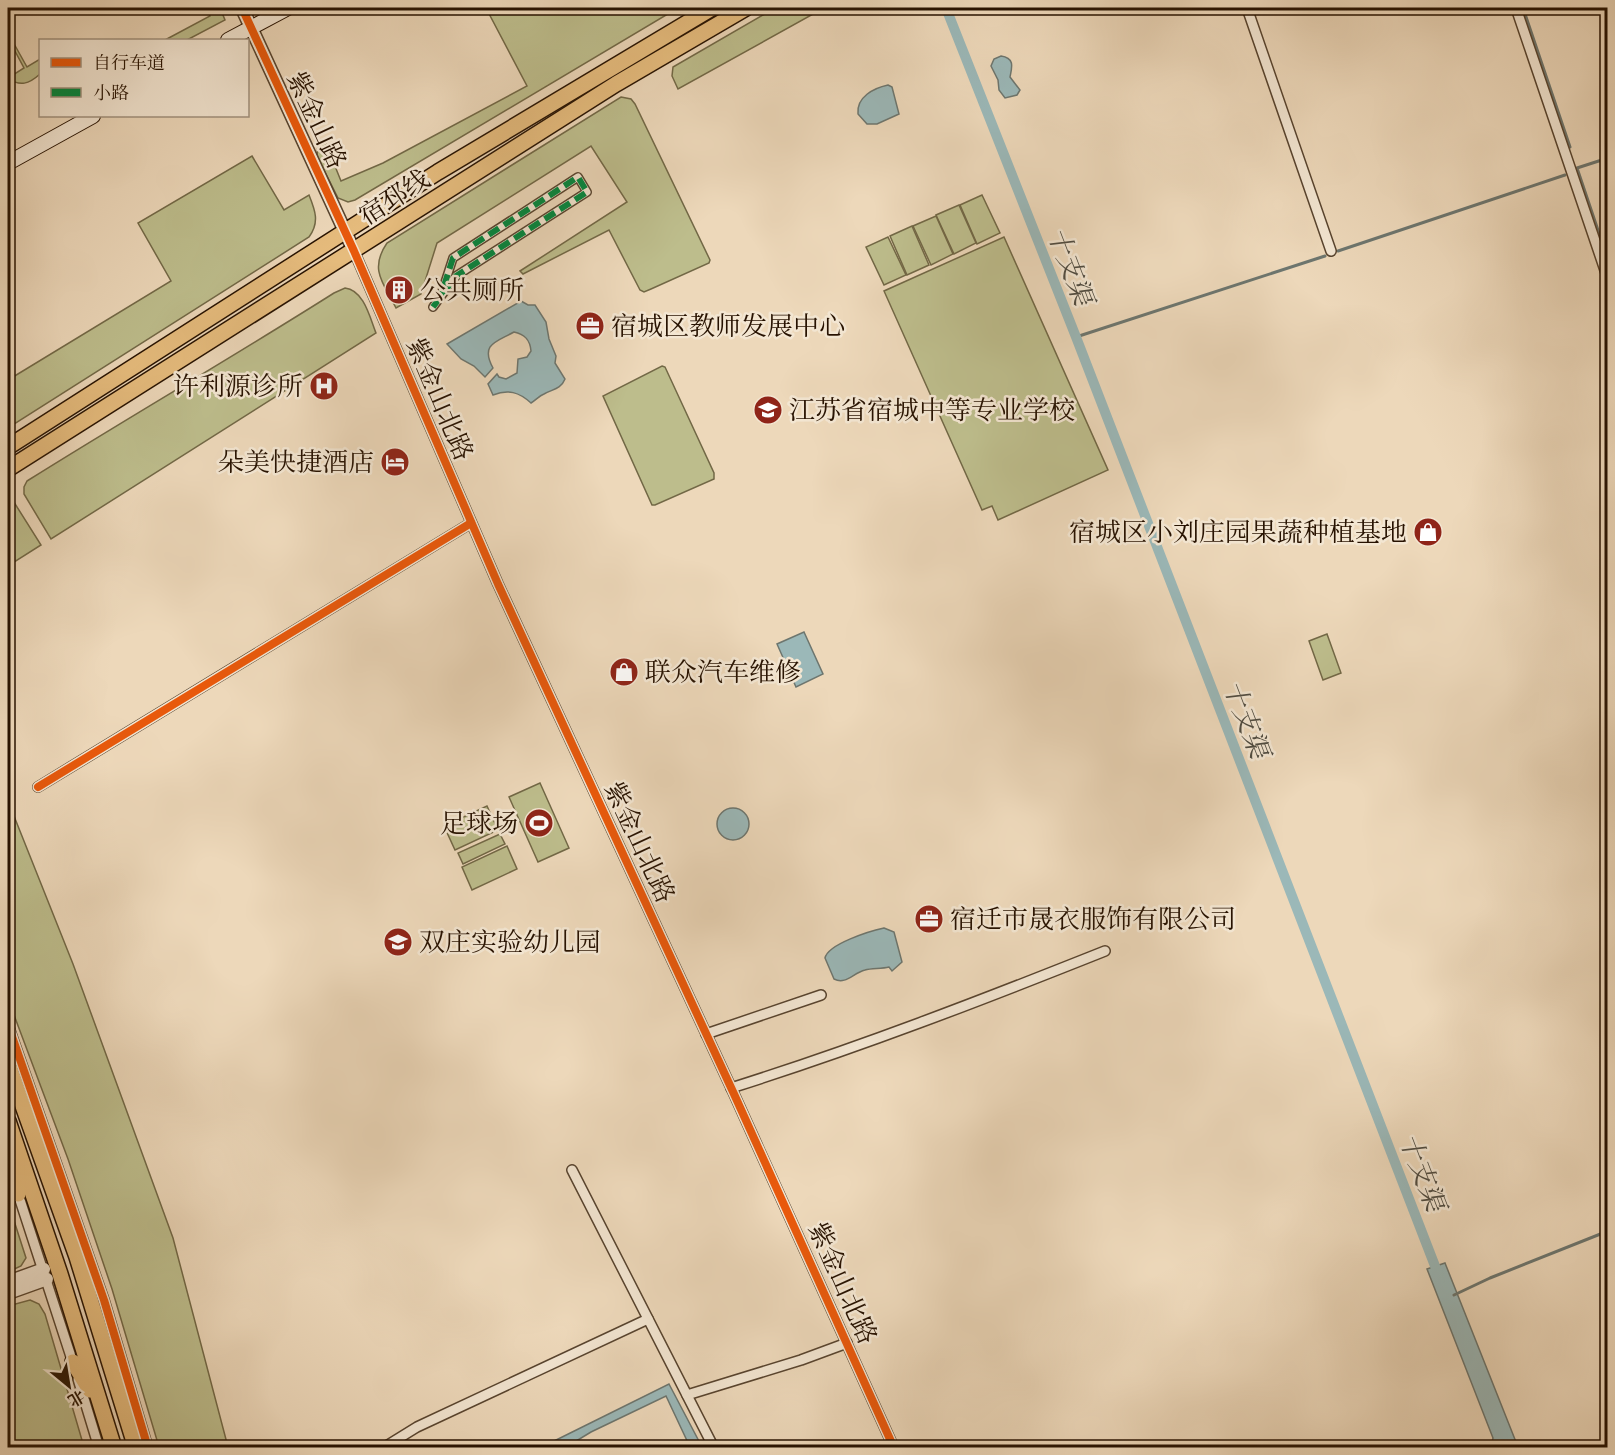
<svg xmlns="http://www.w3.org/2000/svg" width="1615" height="1455" font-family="'Sorts Mill Goudy','Noto Serif SC',serif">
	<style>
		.green { fill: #bdbd8c; stroke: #726846; stroke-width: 1.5 }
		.water { fill: #9bb8b8; stroke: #6d766f; stroke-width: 1.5 }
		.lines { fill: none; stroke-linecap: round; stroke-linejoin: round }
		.stream { stroke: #6d766f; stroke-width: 3 }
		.canal { stroke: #9bb8b8; stroke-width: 10 }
		.pedestrian-casing { stroke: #58442f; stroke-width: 10 }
		.minor-casing { stroke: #58442f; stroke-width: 12 }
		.tertiary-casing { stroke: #58442f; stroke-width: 15 }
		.secondary-casing { stroke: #271201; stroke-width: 16 }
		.primary-casing { stroke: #271201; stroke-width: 18 }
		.pedestrian { stroke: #f3e6d2; stroke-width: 7 }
		.minor { stroke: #f3e6d2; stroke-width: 9 }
		.tertiary { stroke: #f3e6d2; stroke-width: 12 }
		.secondary { stroke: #f3e6d2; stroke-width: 14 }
		.primary { stroke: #e6bc7d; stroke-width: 15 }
		.quiet { stroke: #00873e; stroke-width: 6; stroke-dasharray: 12 6; stroke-linecap: butt }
		.cycleway-casing { stroke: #f3e6d2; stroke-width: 11 }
		.cycleway { stroke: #e8590c; stroke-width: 8 }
		.labels { text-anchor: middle; stroke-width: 5; stroke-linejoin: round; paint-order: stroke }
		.street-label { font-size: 26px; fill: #271201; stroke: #f3e6d2 }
		.poi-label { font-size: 26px; fill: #271201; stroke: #f3e6d2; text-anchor: start }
		.water-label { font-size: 27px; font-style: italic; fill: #504c41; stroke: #f3e6d2 }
	</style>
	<rect width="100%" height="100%" fill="#edd8ba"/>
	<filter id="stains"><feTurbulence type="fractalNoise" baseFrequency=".00333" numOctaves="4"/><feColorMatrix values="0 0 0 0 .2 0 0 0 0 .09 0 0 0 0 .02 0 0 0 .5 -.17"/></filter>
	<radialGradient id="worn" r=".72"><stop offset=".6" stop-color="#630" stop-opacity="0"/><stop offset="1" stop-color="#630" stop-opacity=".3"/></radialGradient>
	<g class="green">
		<polygon points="206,8 220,8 225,20 187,40 165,40 210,16"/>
		<polygon points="486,8 678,8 355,200 348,202 338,198 317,156 318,142 324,139 341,181 383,163 527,86"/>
		<polygon points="775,8 824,8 678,89 672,76 673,67"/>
		<path d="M8,33L27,67L40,59V74C29,84 20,87 8,78L24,68L8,38Z"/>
		<path d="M621,97L631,99L635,104L710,260L709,263L651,289L644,292L640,290L609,230L523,274L520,271L627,202L591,146L437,243L421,294L396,308C383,283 369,269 387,243Z"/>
		<path d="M252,156L284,210L309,195C315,210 320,222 309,237L8,428V380L171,281L138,223Z"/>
		<polygon points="982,195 1000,233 977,244 960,205"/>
		<polygon points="959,205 976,243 954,254 936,215"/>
		<polygon points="936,216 953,254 931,265 913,226"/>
		<polygon points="912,226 929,265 907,275 890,236"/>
		<polygon points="888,237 906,275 884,285 866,247"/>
		<polygon points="1004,237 1108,470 998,520 992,506 982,510 884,291"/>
		<path d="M345,288C364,290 370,318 376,333L51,539L24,494V487L27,481C129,417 233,357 334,293Z"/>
		<polygon points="662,366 665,367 714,473 714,479 655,505 652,505 603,396"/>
		<polygon points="8,496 12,499 41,545 8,566"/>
		<polygon points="1327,634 1341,673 1323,680 1309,641"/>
		<polygon points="540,783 569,848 538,862 509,797"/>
		<polygon points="8,801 73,964 173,1238 228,1447 159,1447 112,1289 68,1159 8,999"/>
		<polygon points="487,806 498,830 455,850 444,826"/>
		<polygon points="500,834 505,844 463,864 458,853"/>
		<polygon points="507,846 517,869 472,890 462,867"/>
		<polygon points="8,1202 26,1258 21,1266 8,1272"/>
		<polygon points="30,1300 39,1304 45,1314 84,1447 11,1447 8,1436 8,1306"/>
	</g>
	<g class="water">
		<path d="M1001,56C1015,58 1012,67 1010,77L1020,90L1017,95L1005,98L999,90L998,80L991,66L994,59Z"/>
		<path d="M888,85L892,87L899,114L877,124H867L858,114C856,97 874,88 888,85Z"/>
		<path d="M521,301L528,305H535L546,322L549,339L556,356L555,363L565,379C561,389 553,389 544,394C539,396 536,400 531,403C519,392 508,389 493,395L488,384L497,374L499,377L506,379L517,373L518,359L527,357L531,351C530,339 524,334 514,332C496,342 480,344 493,368L485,377L474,366L461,359L447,344Z"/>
		<polygon points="804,632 823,674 796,687 777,644"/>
		<circle cx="733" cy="824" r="16"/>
		<path d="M884,928L894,932L902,962L892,971L889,967C881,969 872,968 865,970C853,973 846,985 834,979L825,958C828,944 870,931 884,928Z"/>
		<polygon points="1445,1263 1516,1442 1517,1447 1491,1447 1493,1438 1427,1269"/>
		<polygon points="669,1384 702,1447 690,1447 666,1396 591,1432 568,1446 542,1447"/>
	</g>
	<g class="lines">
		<g class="stream">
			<polyline points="1523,8 1570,147"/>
			<polyline points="1608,158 1577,168 1608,260"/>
			<polyline points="1338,251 1565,175"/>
			<polyline points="1076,337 1325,256"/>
			<polyline points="1454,1295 1490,1278 1608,1231"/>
		</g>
		<polyline class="canal" points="946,8 1076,337 1440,1279"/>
		<g class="pedestrian-casing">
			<polyline id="pedestrian" points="433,307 456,276 587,192 578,177 453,258 441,295"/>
		</g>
		<g class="minor-casing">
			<g id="minor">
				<polyline points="1247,8 1331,251"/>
				<polyline points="1516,8 1608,279"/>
				<polyline points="354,251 498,584 734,1094 894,1448"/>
				<polyline points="38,787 471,523"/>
				<polyline points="8,1025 104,1300 148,1448"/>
				<polyline points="706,1034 821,995"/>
				<path d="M731,1088C858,1048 982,1000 1105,951"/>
				<polyline points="8,1163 74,1366"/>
				<polyline points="572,1170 714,1448"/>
				<polyline points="78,1379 99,1448"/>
				<polyline points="687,1395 801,1360 847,1343"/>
				<polyline points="383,1448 417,1427 648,1319"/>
			</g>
		</g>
		<g class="tertiary-casing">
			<g id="tertiary">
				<polyline points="242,8 354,251"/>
				<polyline points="8,1282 44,1269"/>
				<polyline points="8,1293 47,1279"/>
			</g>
		</g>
		<g class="secondary-casing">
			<g id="secondary">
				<polyline points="228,40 288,8"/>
				<polyline points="8,163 93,116"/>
			</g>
		</g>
		<g class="primary-casing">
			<g id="primary">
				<polyline points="8,447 438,172 712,8"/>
				<polyline points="8,469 616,84 746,8"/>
				<polyline points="8,1064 77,1257 136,1448"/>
				<polyline points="8,1121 60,1274 114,1448"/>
				<polyline points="17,1162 18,1194"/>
				<polyline points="73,1362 90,1390"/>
			</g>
		</g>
		<use href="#pedestrian" class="pedestrian"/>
		<use href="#minor" class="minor"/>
		<use href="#tertiary" class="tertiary"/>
		<use href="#secondary" class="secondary"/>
		<use href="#primary" class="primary"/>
		<polyline class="quiet" points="433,307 456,276 587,192 578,177 453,258 441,295"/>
		<g class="cycleway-casing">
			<g id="cycleway">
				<polyline points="242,8 354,251 498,584 734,1094 894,1448"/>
				<polyline points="38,787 471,523"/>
				<polyline points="8,1025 104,1300 148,1448"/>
			</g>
		</g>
		<use href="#cycleway" class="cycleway"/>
	</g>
	<defs>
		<g id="building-disc" transform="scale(1.5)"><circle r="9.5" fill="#8f2418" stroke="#f3e6d2"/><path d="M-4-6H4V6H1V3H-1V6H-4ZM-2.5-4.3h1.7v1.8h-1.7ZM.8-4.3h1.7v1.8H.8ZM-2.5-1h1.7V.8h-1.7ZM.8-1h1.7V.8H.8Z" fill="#fff"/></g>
		<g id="office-disc" transform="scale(1.5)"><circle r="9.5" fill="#8f2418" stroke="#f3e6d2"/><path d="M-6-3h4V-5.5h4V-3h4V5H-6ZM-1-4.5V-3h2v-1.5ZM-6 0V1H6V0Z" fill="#fff"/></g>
		<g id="hospital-disc" transform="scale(1.5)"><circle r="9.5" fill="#8f2418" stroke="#f3e6d2"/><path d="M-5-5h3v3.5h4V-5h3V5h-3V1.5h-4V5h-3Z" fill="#fff"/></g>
		<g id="school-disc" transform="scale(1.5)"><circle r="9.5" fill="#8f2418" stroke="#f3e6d2"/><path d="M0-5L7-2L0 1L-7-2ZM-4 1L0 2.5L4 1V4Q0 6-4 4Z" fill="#fff"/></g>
		<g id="hotel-disc" transform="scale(1.5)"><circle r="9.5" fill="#8f2418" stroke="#f3e6d2"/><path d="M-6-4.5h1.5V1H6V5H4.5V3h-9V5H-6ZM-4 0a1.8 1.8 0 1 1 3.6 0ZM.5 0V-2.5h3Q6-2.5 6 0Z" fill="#fff"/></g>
		<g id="shop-disc" transform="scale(1.5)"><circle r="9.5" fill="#8f2418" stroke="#f3e6d2"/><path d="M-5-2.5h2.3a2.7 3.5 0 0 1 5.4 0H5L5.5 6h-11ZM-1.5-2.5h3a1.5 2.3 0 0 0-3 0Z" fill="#fff"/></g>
		<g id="stadium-disc" transform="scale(1.5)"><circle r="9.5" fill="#8f2418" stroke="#f3e6d2"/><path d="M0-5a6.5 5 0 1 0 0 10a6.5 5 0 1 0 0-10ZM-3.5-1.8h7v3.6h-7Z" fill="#fff"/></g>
	</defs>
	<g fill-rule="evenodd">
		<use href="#building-disc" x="399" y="290"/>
		<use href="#office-disc" x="590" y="326"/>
		<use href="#hospital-disc" x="324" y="386"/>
		<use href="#school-disc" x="768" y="410"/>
		<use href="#hotel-disc" x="395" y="462"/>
		<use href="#shop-disc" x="1428" y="532"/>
		<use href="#shop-disc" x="624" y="672"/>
		<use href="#stadium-disc" x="539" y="823"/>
		<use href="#office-disc" x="929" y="919"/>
		<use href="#school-disc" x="398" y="942"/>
	</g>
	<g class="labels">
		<g class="street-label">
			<text transform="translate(317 120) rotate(65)" y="9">紫金山路</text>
			<text transform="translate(394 197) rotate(-33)" y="9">宿邳线</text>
			<text transform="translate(440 399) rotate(67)" y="9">紫金山北路</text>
			<text transform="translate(640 842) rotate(65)" y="9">紫金山北路</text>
			<text transform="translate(843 1283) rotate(66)" y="9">紫金山北路</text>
		</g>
		<g class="poi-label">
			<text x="420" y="299">公共厕所</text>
			<text x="611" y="335">宿城区教师发展中心</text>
			<text x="303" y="395" text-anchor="end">许利源诊所</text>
			<text x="789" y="419">江苏省宿城中等专业学校</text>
			<text x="374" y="471" text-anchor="end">朵美快捷酒店</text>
			<text x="1407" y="541" text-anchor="end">宿城区小刘庄园果蔬种植基地</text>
			<text x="645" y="681">联众汽车维修</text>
			<text x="518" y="832" text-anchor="end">足球场</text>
			<text x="950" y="928">宿迁市晟衣服饰有限公司</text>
			<text x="419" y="951">双庄实验幼儿园</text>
		</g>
		<g class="water-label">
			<text transform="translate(1070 266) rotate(69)" y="9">十支渠</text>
			<text transform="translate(1246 719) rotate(69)" y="9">十支渠</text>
			<text transform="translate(1422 1172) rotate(69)" y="9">十支渠</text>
		</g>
	</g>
	<rect width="1615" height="1455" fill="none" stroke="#edd8ba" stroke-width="30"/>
	<rect x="9" y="9" width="1597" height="1437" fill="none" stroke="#271201" stroke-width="3"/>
	<rect x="15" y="15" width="1585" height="1425" fill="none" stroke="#271201" stroke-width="1.5"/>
	<rect x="39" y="39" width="210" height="78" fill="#f3e6d2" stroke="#a1917e" stroke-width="1.5"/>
	<rect x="51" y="58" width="30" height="9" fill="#e8590c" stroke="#a1917e" stroke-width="1.5"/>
	<text x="93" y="69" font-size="18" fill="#271201">自行车道</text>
	<rect x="51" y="88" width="30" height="9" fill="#00873e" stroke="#a1917e" stroke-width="1.5"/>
	<text x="93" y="99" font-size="18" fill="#271201">小路</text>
	<g transform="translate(69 1386) rotate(150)" stroke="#f3e6d2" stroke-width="4.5" paint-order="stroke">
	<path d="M0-4.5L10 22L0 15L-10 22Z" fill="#271201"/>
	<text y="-9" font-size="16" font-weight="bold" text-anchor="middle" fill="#271201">北</text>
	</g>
	<rect width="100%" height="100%" filter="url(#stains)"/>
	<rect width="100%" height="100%" fill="url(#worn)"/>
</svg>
